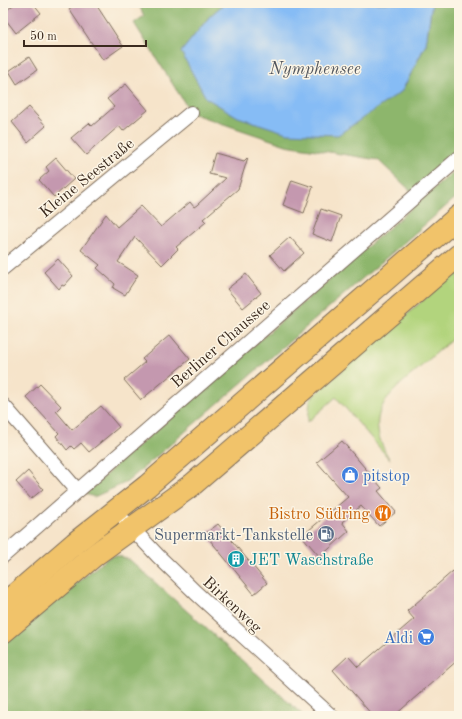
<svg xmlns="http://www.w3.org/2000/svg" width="462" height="719" font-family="'Old Standard TT',serif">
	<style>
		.green { fill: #b2d47d; stroke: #767f4e }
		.forest { fill: #8db66c; stroke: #647045 }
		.water { fill: #86bcf5; stroke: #60738a }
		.building { fill: #c498af }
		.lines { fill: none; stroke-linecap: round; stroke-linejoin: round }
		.street-casing { stroke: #7c6b5a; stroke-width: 16 }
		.primary-casing { stroke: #7c6b5a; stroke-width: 24 }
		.street { stroke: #fff; stroke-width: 14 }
		.primary { stroke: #f1c36a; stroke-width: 22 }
		.labels { text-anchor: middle; stroke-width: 3; stroke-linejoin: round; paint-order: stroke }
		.street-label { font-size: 16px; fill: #3b2a1e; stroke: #fcf5e5 }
		.shop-label { font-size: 16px; fill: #366cbe; stroke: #fcf5e5; text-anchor: start }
		.food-label { font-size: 16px; fill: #c56008; stroke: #fcf5e5; text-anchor: end }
		.service-label { font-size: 16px; fill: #4e5e75; stroke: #fcf5e5; text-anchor: end }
		.culture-label { font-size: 16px; fill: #0d838f; stroke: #fcf5e5; text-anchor: start }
		.water-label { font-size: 17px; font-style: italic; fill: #52565e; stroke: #fcf5e5 }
	</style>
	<rect width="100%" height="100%" fill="#fcf5e5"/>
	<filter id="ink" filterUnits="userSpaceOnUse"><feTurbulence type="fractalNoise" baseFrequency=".025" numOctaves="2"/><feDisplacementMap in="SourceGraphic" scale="8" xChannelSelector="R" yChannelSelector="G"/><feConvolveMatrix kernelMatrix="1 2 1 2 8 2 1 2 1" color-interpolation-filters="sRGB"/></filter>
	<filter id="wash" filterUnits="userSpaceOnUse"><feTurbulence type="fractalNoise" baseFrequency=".012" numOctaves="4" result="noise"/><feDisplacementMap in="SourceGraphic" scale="16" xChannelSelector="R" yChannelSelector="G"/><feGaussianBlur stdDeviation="0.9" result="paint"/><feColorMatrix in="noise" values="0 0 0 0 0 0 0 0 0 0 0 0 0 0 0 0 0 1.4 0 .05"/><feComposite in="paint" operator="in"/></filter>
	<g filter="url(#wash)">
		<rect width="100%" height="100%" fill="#f6e4ca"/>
		<path class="green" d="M459,269V333C445,345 431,358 417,370C384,398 363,416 390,460L336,397L308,422L310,400L313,396Z"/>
		<g class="forest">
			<polygon points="138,3 225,3 210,16 181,52 402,91 426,44 432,3 459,3 459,150 412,192 378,160 286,145 191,113 134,23 144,16"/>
			<polygon points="459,167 459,195 127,482 94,497 86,494 116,465"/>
			<polygon points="112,556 119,556 130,560 304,716 3,716 3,644 106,559"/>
		</g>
		<polygon class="water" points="225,3 432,3 426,44 402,91 338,135 287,133 238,117 206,98 181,52 210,16"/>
		<g id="blocks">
			<g class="building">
				<polygon points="16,3 33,3 41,13 16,33 3,16 3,13"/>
				<polygon points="78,3 95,3 123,46 103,60 69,9"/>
				<polygon points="29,57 37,70 17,84 9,71"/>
				<polygon points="126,84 148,110 123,131 119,126 86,155 71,138 89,123 92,126 114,107 107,99"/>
				<polygon points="29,107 46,126 28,142 12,122"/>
				<polygon points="215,153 244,161 248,157 238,189 203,219 206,222 176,247 178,249 162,265 135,237 118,262 138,275 125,295 113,288 115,284 97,268 100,265 81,250 106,214 117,227 141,206 161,227 190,202 194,207 197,205 226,178 209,174"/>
				<polygon points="56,158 74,179 54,197 39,180 49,171 46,167"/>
				<polygon points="292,180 313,187 304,213 283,205"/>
				<polygon points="321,209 341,216 332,242 312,234"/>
				<polygon points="290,237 304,253 284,271 270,255"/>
				<polygon points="58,259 73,276 64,286 62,285 59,289 44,272"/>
				<polygon points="246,274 261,293 243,308 227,289"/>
				<polygon points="170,335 190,359 141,400 124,380 145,362 142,359"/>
				<polygon points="40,384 61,406 56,411 72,430 101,406 119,427 89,452 81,443 74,449 71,446 67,450 56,436 59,433 26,397"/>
				<polygon points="342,441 382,488 378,491 396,512 379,526 361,506 342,522 349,531 320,557 302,536 348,497 317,462"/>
				<polygon points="28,471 43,489 31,499 16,482"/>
				<polygon points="218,524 267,583 254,594 205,534"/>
				<polygon points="453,571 459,577 459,659 394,716 373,716 333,670 348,656 358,667 414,619 407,611"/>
			</g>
		</g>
	</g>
	<g filter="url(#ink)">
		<use href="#blocks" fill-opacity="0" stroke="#7c6b5a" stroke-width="1"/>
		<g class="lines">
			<g class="street-casing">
				<g id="street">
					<polyline points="3,268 191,113"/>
					<polyline points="3,405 77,490"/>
					<polyline points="126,522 158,556 196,593 331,716"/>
					<polyline points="3,556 459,158"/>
				</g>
			</g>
			<g class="primary-casing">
				<g id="primary">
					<polyline points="3,605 75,543 147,486 459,216"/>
					<polyline points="3,632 96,554 192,485 459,255"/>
				</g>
			</g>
			<use href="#street" class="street"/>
			<use href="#primary" class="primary"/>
		</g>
	</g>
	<defs>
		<g id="shop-disc" transform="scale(0.9)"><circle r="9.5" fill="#3f7fe0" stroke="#fcf5e5"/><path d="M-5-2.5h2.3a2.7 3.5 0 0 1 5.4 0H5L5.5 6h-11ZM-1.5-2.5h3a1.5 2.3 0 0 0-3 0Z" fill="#fff"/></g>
		<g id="restaurant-disc" transform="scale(0.9)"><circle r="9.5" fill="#e8710a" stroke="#fcf5e5"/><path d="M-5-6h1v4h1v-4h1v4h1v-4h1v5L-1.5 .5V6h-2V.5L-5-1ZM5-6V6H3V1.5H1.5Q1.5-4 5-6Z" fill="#fff"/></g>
		<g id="fuel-disc" transform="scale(0.9)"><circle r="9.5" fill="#5c6f8a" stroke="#fcf5e5"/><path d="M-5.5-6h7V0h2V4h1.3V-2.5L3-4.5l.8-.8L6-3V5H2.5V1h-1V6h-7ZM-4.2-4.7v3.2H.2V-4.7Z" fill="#fff"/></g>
		<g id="building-disc" transform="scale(0.9)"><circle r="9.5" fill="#0f9aa8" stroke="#fcf5e5"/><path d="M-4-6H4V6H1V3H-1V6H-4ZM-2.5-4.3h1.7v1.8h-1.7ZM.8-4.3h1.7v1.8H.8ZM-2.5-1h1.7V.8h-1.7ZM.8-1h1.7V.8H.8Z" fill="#fff"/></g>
		<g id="supermarket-disc" transform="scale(0.9)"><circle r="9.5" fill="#3f7fe0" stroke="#fcf5e5"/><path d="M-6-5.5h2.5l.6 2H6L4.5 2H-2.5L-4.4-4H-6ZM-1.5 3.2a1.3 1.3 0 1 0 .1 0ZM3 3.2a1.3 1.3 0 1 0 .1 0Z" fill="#fff"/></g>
	</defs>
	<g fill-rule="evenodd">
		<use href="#shop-disc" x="350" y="475"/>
		<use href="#restaurant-disc" x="383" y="513"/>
		<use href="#fuel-disc" x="326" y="534"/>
		<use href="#building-disc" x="236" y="559"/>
		<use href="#supermarket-disc" x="426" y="637"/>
	</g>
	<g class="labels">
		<g class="street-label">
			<text transform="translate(86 177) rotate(-39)" y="6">Kleine Seestraße</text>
			<text transform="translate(220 343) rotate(-41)" y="6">Berliner Chaussee</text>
			<text transform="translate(233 604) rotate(43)" y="6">Birkenweg</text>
		</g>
		<g class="shop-label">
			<text x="363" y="481">pitstop</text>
			<text x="413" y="643" text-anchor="end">Aldi</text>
		</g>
		<g class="food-label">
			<text x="370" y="519">Bistro Südring</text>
		</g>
		<g class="service-label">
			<text x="313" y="540">Supermarkt-Tankstelle</text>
		</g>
		<g class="culture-label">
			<text x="249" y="565">JET Waschstraße</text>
		</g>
		<g class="water-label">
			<text x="315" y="74">Nymphensee</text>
		</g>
	</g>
	<rect width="462" height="719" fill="none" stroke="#fcf5e5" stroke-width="16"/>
	<path d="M24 40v6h122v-6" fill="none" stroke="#3b2a1e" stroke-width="2"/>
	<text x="30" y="40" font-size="12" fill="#3b2a1e" stroke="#fcf5e5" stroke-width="3" paint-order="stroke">50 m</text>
</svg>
